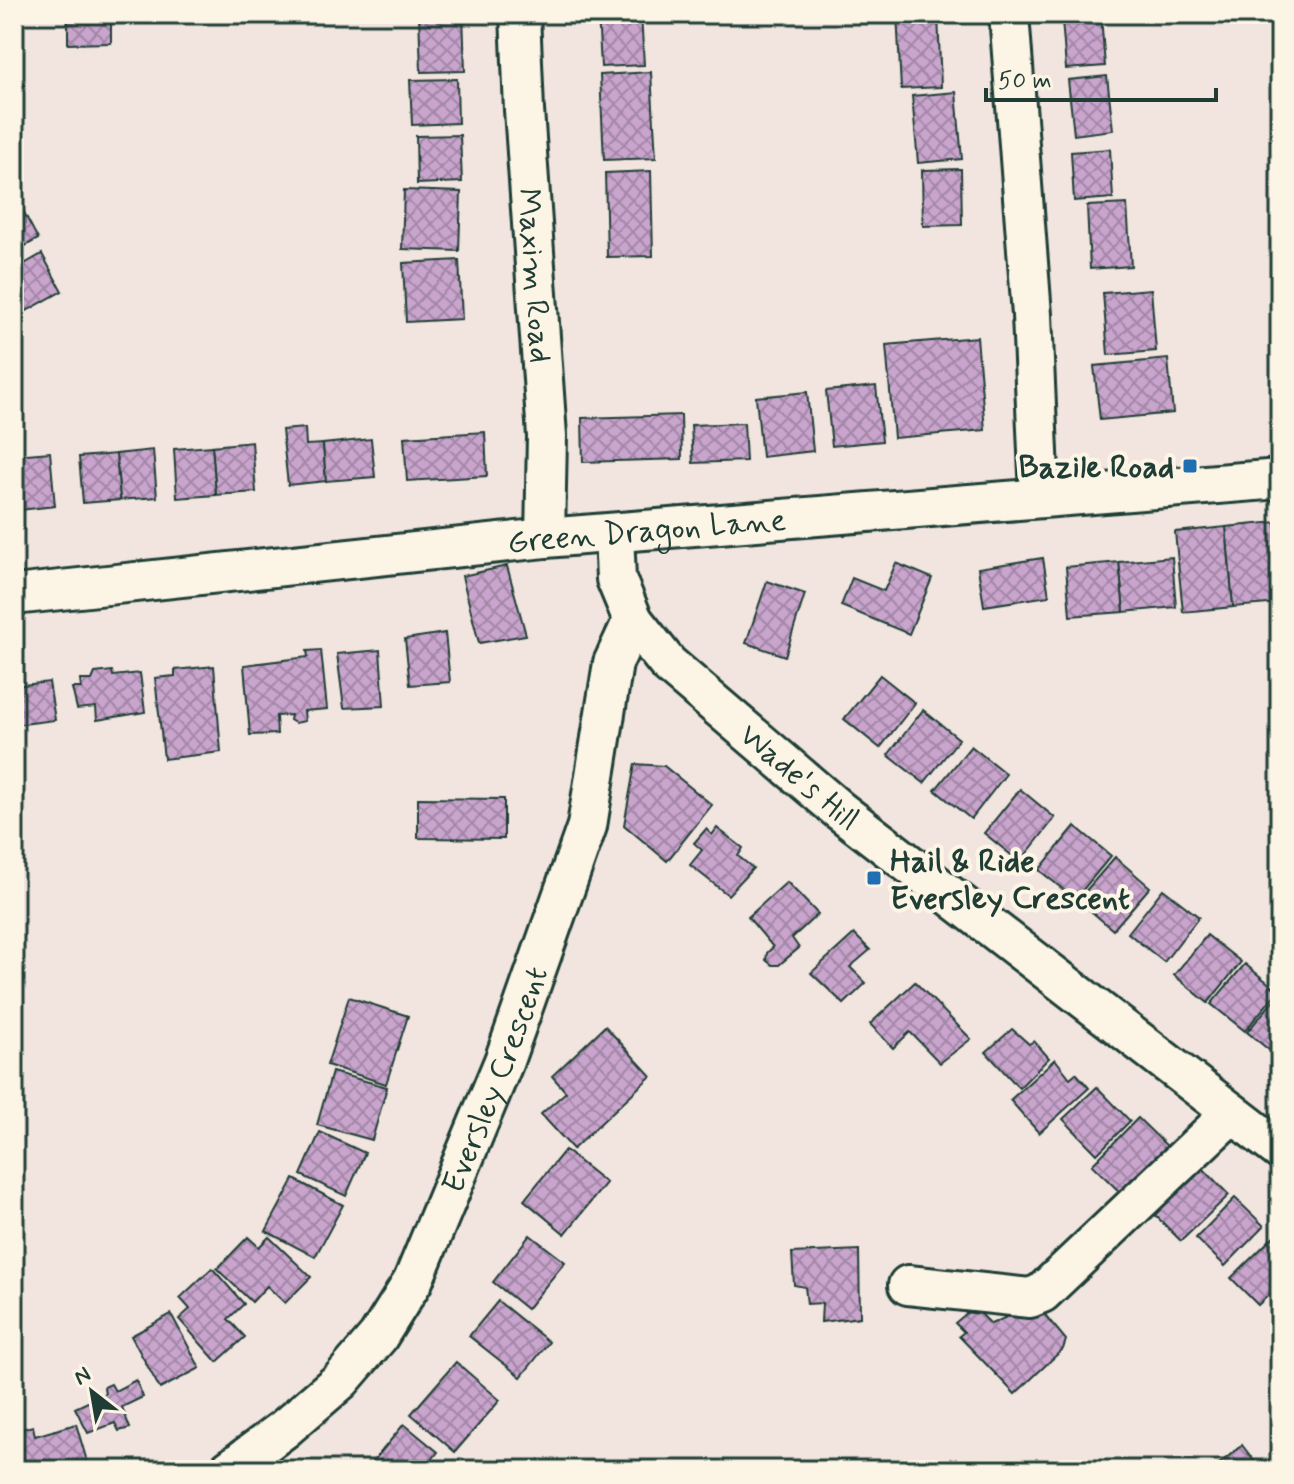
<svg xmlns="http://www.w3.org/2000/svg" width="1294" height="1484" font-family="Mynerve,sans-serif">
	<style>
		.building { fill: url(#building-cross-hatch); stroke: #1f3d34; stroke-width: 2 }
		.lines { fill: none; stroke-linecap: round; stroke-linejoin: round }
		.minor-casing { stroke: #1f3d34; stroke-width: 44 }
		.minor { stroke: #fcf5e5; stroke-width: 38 }
		.poi-dot { fill: #1f6fb2; stroke: #fcf5e5; stroke-width: 3 }
		.labels { text-anchor: middle; stroke-width: 8; stroke-linejoin: round; paint-order: stroke }
		.street-label { font-size: 32px; fill: #1f3d34; stroke: #fcf5e5 }
		.poi-label { font-size: 32px; font-weight: bold; fill: #1f3d34; stroke: #fcf5e5; text-anchor: end }
	</style>
	<defs>
		<pattern id="building-cross-hatch" width="8" height="8" patternUnits="userSpaceOnUse" patternTransform="scale(2)"><rect width="8" height="8" fill="#c9a4cd"/><path d="M0 0l8 8M0 8l8-8" fill="none" stroke="#a387a7"/></pattern>
	</defs>
	<rect width="100%" height="100%" fill="#f2e5e0"/>
	<filter id="ink" filterUnits="userSpaceOnUse"><feTurbulence type="fractalNoise" baseFrequency=".0125" numOctaves="2"/><feDisplacementMap in="SourceGraphic" scale="16" xChannelSelector="R" yChannelSelector="G"/><feConvolveMatrix kernelMatrix="1 2 1 2 8 2 1 2 1" color-interpolation-filters="sRGB"/></filter>
	<g filter="url(#ink)">
		<g class="building">
			<polygon points="68,14 111,14 111,43 68,44"/>
			<rect x="119" y="14" width="71" height="8"/>
			<polygon points="419,14 463,14 465,71 421,72"/>
			<polygon points="598,14 641,14 644,65 601,67"/>
			<polygon points="897,14 938,14 941,87 901,89"/>
			<polygon points="1101,16 1105,66 1066,69 1062,20"/>
			<polygon points="651,72 656,158 604,160 600,75"/>
			<polygon points="1107,76 1113,130 1074,135 1068,80"/>
			<polygon points="457,79 458,123 412,125 410,80"/>
			<polygon points="956,92 962,159 918,163 912,96"/>
			<polygon points="460,135 462,182 417,184 416,136"/>
			<polygon points="1110,149 1113,198 1074,201 1071,152"/>
			<polygon points="961,169 962,225 923,226 922,170"/>
			<polygon points="651,171 653,256 607,257 605,173"/>
			<polygon points="404,190 461,192 459,251 402,249"/>
			<polygon points="19,203 38,239 14,252 14,205"/>
			<polygon points="1127,204 1131,266 1090,269 1087,206"/>
			<polygon points="42,254 62,291 14,318 14,270"/>
			<polygon points="459,260 462,319 406,322 403,263"/>
			<polygon points="1151,289 1156,351 1108,355 1103,293"/>
			<polygon points="977,337 985,430 894,438 886,345"/>
			<polygon points="1168,359 1173,413 1100,420 1094,366"/>
			<polygon points="876,386 882,441 832,446 826,391"/>
			<polygon points="807,392 813,451 762,457 756,397"/>
			<polygon points="681,415 682,459 583,462 582,418"/>
			<polygon points="744,423 746,461 693,463 691,425"/>
			<polygon points="305,428 306,445 323,444 326,481 288,485 282,430"/>
			<polygon points="485,432 487,476 407,481 404,437"/>
			<polygon points="371,439 375,477 326,481 323,444"/>
			<polygon points="252,442 256,492 216,495 212,446"/>
			<polygon points="212,446 216,495 177,498 174,449"/>
			<polygon points="153,450 157,497 120,500 116,454"/>
			<polygon points="50,452 55,506 20,510 15,455"/>
			<polygon points="116,454 120,500 83,503 79,457"/>
			<polygon points="15,455 20,510 14,510 14,456"/>
			<polygon points="1276,522 1280,603 1233,607 1226,527"/>
			<polygon points="1226,527 1233,607 1183,612 1175,532"/>
			<polygon points="1172,557 1176,607 1124,612 1119,562"/>
			<polygon points="1043,558 1049,596 984,606 978,568"/>
			<polygon points="1119,562 1124,612 1070,616 1066,567"/>
			<polygon points="896,563 932,578 909,634 841,606 852,578 884,591"/>
			<polygon points="507,566 526,635 479,643 462,576"/>
			<polygon points="767,581 805,594 785,656 746,643"/>
			<polygon points="445,633 450,682 410,685 405,639"/>
			<polygon points="321,650 327,709 304,711 305,721 295,723 290,720 291,715 276,716 277,734 250,735 244,665 308,657 307,651"/>
			<polygon points="380,650 384,706 344,708 337,654"/>
			<polygon points="214,666 221,752 164,759 155,678 175,676 175,670"/>
			<polygon points="112,671 113,676 140,673 145,712 97,720 96,707 77,709 72,688 81,688 80,680 92,680 95,673"/>
			<polygon points="880,675 915,703 880,748 844,719"/>
			<polygon points="49,682 55,720 14,725 14,686"/>
			<polygon points="923,710 959,739 924,783 888,755"/>
			<polygon points="971,746 1006,774 971,819 935,790"/>
			<polygon points="635,764 664,766 712,805 667,861 624,825"/>
			<polygon points="1020,789 1055,818 1020,862 984,833"/>
			<polygon points="418,798 504,799 504,839 418,838"/>
			<polygon points="1075,826 1111,856 1075,899 1039,870"/>
			<polygon points="717,828 743,848 738,856 753,868 728,895 690,865 702,850 694,843 706,829 712,835"/>
			<polygon points="1115,857 1150,887 1113,930 1078,900"/>
			<polygon points="787,882 818,914 792,938 799,948 779,965 772,965 766,960 767,953 773,947 748,917"/>
			<polygon points="1163,889 1199,917 1164,962 1128,933"/>
			<polygon points="854,934 870,950 850,967 866,983 844,1004 811,973"/>
			<polygon points="1207,935 1241,962 1208,1003 1174,975"/>
			<polygon points="1245,964 1278,991 1245,1031 1211,1004"/>
			<polygon points="915,982 971,1039 940,1063 910,1032 893,1048 870,1024"/>
			<polygon points="1280,993 1280,1059 1247,1032"/>
			<polygon points="349,997 408,1016 386,1084 327,1065"/>
			<polygon points="605,1026 651,1076 573,1149 541,1114 566,1092 552,1076"/>
			<polygon points="1012,1029 1029,1044 1034,1041 1049,1058 1019,1088 986,1052"/>
			<polygon points="1055,1059 1070,1078 1076,1073 1089,1088 1039,1133 1010,1100"/>
			<polygon points="332,1072 387,1087 372,1140 317,1125"/>
			<polygon points="1097,1087 1130,1121 1097,1154 1063,1119"/>
			<polygon points="1138,1118 1173,1152 1127,1199 1092,1165"/>
			<polygon points="320,1132 365,1153 346,1196 301,1175"/>
			<polygon points="565,1150 606,1183 565,1234 524,1200"/>
			<polygon points="1195,1160 1229,1195 1181,1241 1147,1207"/>
			<polygon points="294,1179 343,1205 315,1257 266,1231"/>
			<polygon points="1235,1198 1264,1226 1225,1266 1196,1238"/>
			<polygon points="1276,1234 1280,1238 1280,1298 1273,1291 1258,1305 1231,1278"/>
			<polygon points="530,1235 565,1262 527,1309 493,1282"/>
			<polygon points="248,1237 259,1247 269,1237 311,1277 285,1303 267,1286 252,1302 217,1269"/>
			<polygon points="859,1250 860,1317 821,1322 822,1303 807,1304 805,1287 794,1285 792,1253"/>
			<polygon points="212,1268 244,1304 228,1319 245,1337 217,1362 179,1319 190,1309 180,1298"/>
			<polygon points="498,1301 549,1342 521,1377 469,1336"/>
			<polygon points="1036,1304 1066,1340 1063,1349 1015,1394 959,1336 964,1332 955,1323 974,1307 991,1324"/>
			<polygon points="171,1314 200,1368 160,1389 131,1336"/>
			<polygon points="456,1362 500,1400 455,1452 411,1414"/>
			<polygon points="136,1380 143,1397 122,1407 130,1428 119,1431 115,1423 88,1433 75,1408 105,1394 104,1387 111,1384 115,1391"/>
			<polygon points="76,1424 89,1468 37,1470 36,1464 21,1469 14,1431 33,1426 35,1436"/>
			<polygon points="404,1424 438,1452 424,1470 366,1470"/>
			<polygon points="1242,1445 1261,1470 1212,1470"/>
		</g>
		<g class="lines">
			<g class="minor-casing">
				<g id="minor">
					<path id="s1" d="M520,14L524,110L547,436L545,538"/>
					<polyline points="1009,14 1032,315 1040,497"/>
					<path id="s2" d="M614,533L616,579L633,620L668,664L839,810L1280,1150"/>
					<path id="s3" d="M14,595L545,538L1280,479"/>
					<polyline points="908,1285 1030,1298 1042,1293 1232,1113"/>
					<path id="s4" d="M229,1470L284,1429L341,1380L378,1337L413,1281L504,1061L587,826L613,663L633,620"/>
				</g>
			</g>
			<use href="#minor" class="minor"/>
		</g>
	</g>
	<g class="poi-dot">
		<rect x="1182" y="458" width="16" height="16" rx="4"/>
		<rect x="866" y="870" width="16" height="16" rx="4"/>
	</g>
	<g class="labels">
		<g class="street-label">
			<text dy="11" stroke="none"><textPath href="#s1" startOffset="262">Maxim Road</textPath></text>
			<text dy="11" stroke="none"><textPath href="#s3" startOffset="636">Green Dragon Lane</textPath></text>
			<text dy="11" stroke="none"><textPath href="#s2" startOffset="320">Wade's Hill</textPath></text>
			<text dy="11" stroke="none"><textPath href="#s4" startOffset="484">Eversley Crescent</textPath></text>
		</g>
		<g class="poi-label">
			<text x="1174" y="477">Bazile Road</text>
			<text x="890" y="871" text-anchor="start">Hail &amp; Ride<tspan x="890" dy="37">Eversley Crescent</tspan></text>
		</g>
	</g>
	<rect width="1294" height="1484" fill="none" stroke="#fcf5e5" stroke-width="48"/>
	<rect x="24" y="24" width="1246" height="1436" fill="none" stroke="#1f3d34" stroke-width="3" filter="url(#ink)"/>
	<g transform="translate(92 1392) rotate(329)" stroke="#fcf5e5" stroke-width="6" paint-order="stroke">
	<path d="M0-6L14 30L0 20L-14 30Z" fill="#1f3d34"/>
	<text y="-12" font-size="22" font-weight="bold" text-anchor="middle" fill="#1f3d34">N</text>
	</g>
	<path d="M986 88v12h230v-12" fill="none" stroke="#1f3d34" stroke-width="4"/>
	<text x="998" y="88" font-size="24" fill="#1f3d34" stroke="#fcf5e5" stroke-width="6" paint-order="stroke">50 m</text>
</svg>
